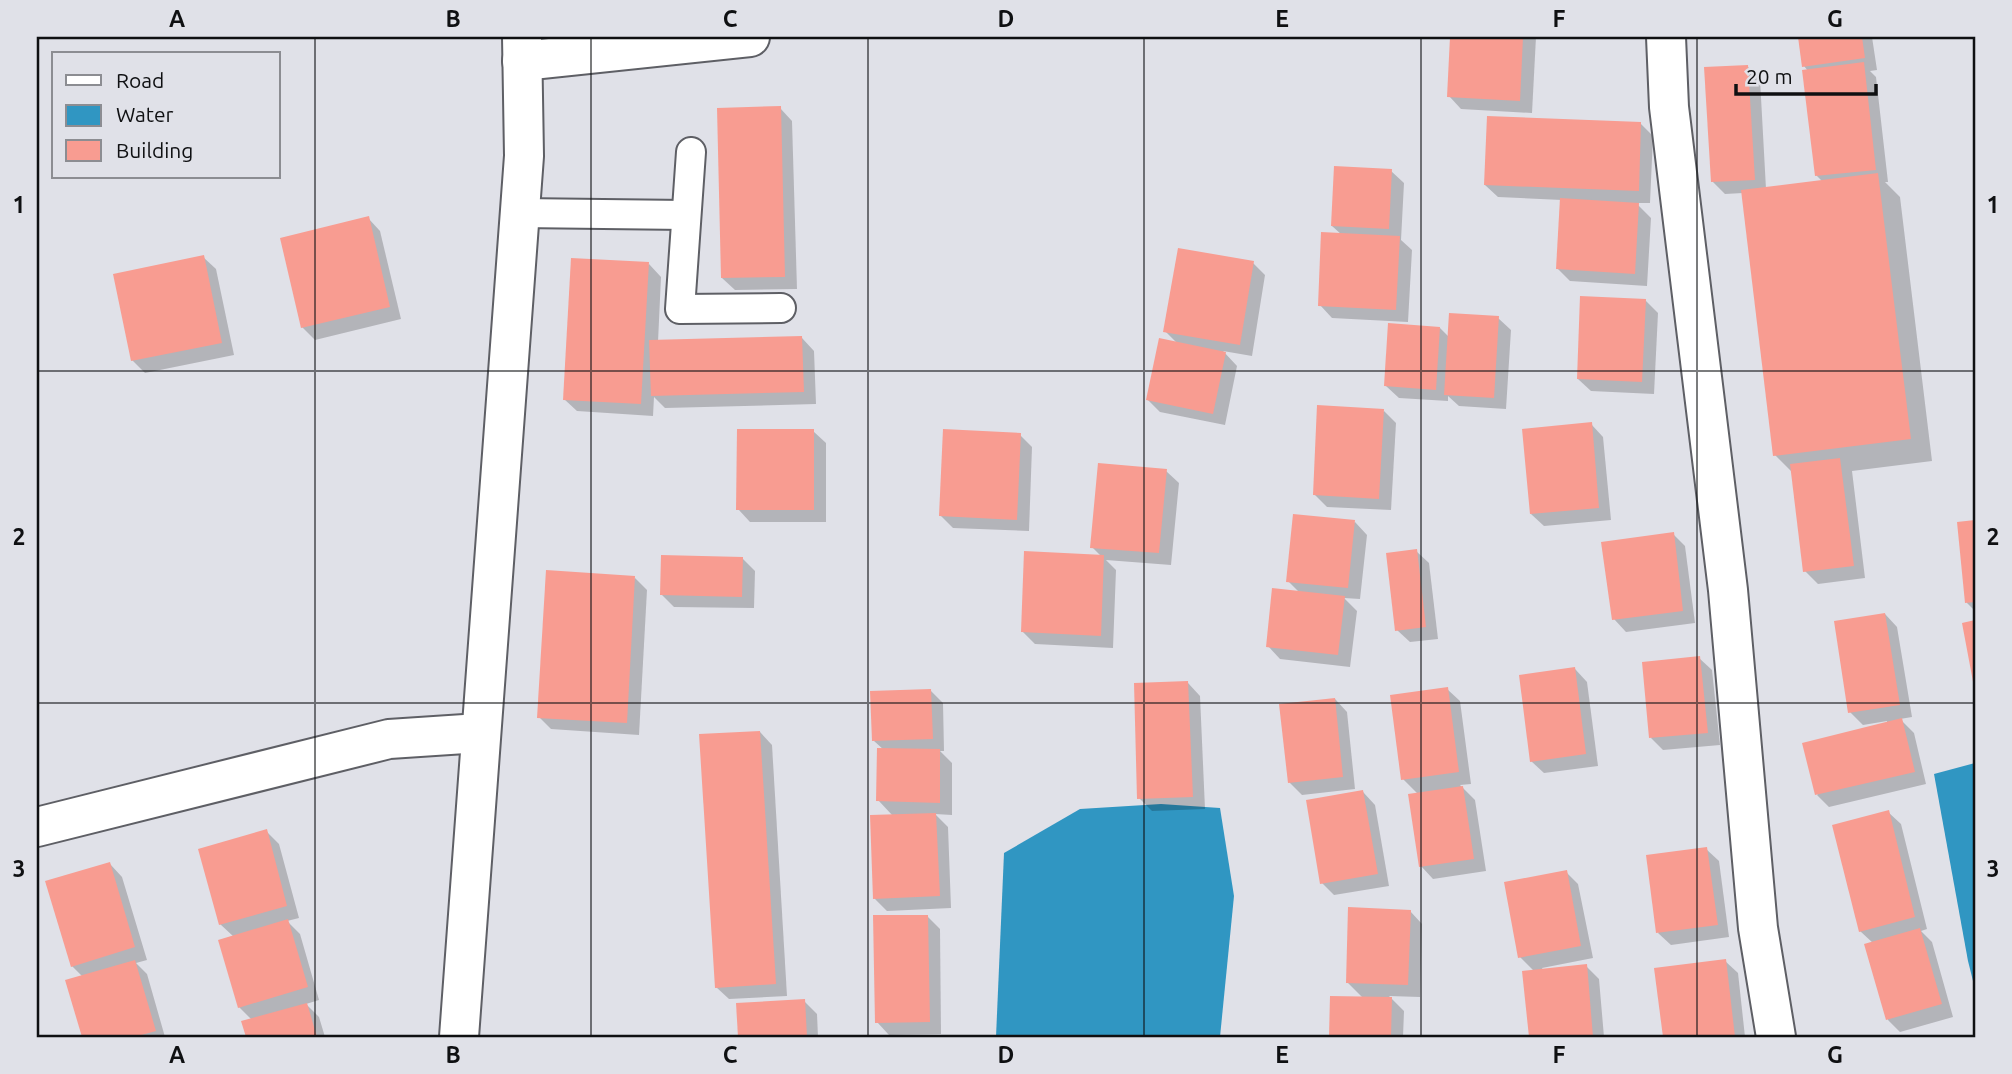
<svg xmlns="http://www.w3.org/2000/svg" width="2012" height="1074" font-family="Ubuntu,sans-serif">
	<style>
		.water { fill: #3096c2 }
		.shadow { fill: #0003 }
		.building { fill: #f89c91 }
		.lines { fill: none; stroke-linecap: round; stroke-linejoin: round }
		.service-casing { stroke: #5e5f65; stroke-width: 32 }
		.minor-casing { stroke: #5e5f65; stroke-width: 42 }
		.tertiary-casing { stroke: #5e5f65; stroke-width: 42 }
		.service { stroke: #fff; stroke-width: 28 }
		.minor { stroke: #fff; stroke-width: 38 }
		.tertiary { stroke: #fff; stroke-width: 38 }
		.grid { fill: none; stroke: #0f1012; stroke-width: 2; stroke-opacity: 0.55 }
		.neatline { fill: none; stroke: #0f1012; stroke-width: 2.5 }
		.grid-label { font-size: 23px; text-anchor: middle; font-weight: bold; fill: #0f1012 }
	</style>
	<rect width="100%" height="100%" fill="#e0e1e8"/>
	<g class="water">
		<polygon points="1975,763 1975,989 1968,961 1934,774"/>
		<polygon points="1161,804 1220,808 1234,896 1220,1037 996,1037 1004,853 1080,809"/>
	</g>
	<g class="shadow">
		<polygon points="1452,37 1536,37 1532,113 1461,109 1449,96"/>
		<polygon points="1800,37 1872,37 1877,70 1870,71 1876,77 1888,182 1885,182 1900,197 1932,461 1852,471 1865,578 1818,584 1805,571 1793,473 1775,455 1743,193 1725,194 1712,181 1748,67 1760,79 1766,189 1823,182 1816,175 1808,71 1804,66"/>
		<polygon points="780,108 792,121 797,289 735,290 722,278"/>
		<polygon points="1640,123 1653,136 1650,203 1636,203 1651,218 1647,286 1570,281 1557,268 1562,200 1498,197 1485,185"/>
		<polygon points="1391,171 1404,183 1401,240 1412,250 1408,322 1332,318 1320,305 1342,235 1332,226"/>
		<polygon points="368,218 380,231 401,319 315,340 302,327"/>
		<polygon points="203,257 216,269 234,355 145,373 132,360"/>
		<polygon points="1253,263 1265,275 1252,356 1223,351 1237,366 1225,425 1160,412 1148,400 1178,344 1165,331"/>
		<polygon points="649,264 661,277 658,342 802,338 814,351 816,404 665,408 654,397 653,416 577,411 564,399"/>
		<polygon points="1645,300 1658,313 1654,394 1591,391 1578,379"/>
		<polygon points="1498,318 1511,330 1506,409 1459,406 1448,396 1448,401 1399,398 1386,386 1440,328 1450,338"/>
		<polygon points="1384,411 1396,423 1391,510 1327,507 1314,494"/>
		<polygon points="1591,424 1603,437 1611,520 1544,526 1531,514"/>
		<polygon points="813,431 826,443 826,522 750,522 738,509"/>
		<polygon points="1020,435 1032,447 1029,531 953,528 941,516"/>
		<polygon points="1166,471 1179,483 1171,565 1106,560 1116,570 1113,648 1035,644 1022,631 1102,557 1092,547"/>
		<polygon points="1355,522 1367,535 1360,599 1344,598 1357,611 1350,667 1280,659 1268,646 1300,593 1288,581"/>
		<polygon points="1975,522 1975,611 1967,603 1958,524"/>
		<polygon points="1673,534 1685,546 1695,623 1626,632 1614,619"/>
		<polygon points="1416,551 1429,563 1438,639 1410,642 1397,630"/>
		<polygon points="742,558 755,571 754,608 674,607 661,594"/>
		<polygon points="635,578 647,590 639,735 551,729 539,717"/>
		<polygon points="1885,614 1897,627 1912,717 1900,719 1914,733 1926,784 1829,807 1817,795 1887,723 1887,721 1863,725 1850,712"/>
		<polygon points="1699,658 1712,670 1720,745 1663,750 1651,738"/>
		<polygon points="1575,669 1587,682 1598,766 1544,773 1531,761"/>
		<polygon points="1188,683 1200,696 1205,809 1152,811 1139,798"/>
		<polygon points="1447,689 1460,701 1471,784 1460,785 1475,800 1486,871 1433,879 1421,866 1418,794 1403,779"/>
		<polygon points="931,691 943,703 944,751 940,751 952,763 952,815 935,814 948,827 951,908 887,911 875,899 893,816 878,800 884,750 874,741"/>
		<polygon points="1335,699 1347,712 1355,789 1302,795 1289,782"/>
		<polygon points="760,732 772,745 787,996 729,999 716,987"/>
		<polygon points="1363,792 1375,805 1389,886 1334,895 1322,883"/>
		<polygon points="1888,812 1901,824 1927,929 1921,931 1932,942 1953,1017 1900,1032 1888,1020 1867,945 1873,943 1860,931"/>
		<polygon points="266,831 279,844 299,918 287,921 300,934 319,1000 306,1004 319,1017 325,1037 248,1037 243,1022 252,1020 239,1007 234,937 220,924"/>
		<polygon points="1706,849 1719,861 1729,937 1671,945 1658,933"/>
		<polygon points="110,864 122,877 147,960 136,963 147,974 165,1037 84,1037 68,981 83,977 72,966"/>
		<polygon points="1566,872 1578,884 1593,958 1542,968 1543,970 1586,966 1599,979 1604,1037 1531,1037 1524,972 1534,971 1520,957"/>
		<polygon points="1410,911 1422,924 1420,997 1389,996 1404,1011 1403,1037 1331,1037 1331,997 1363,998 1347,982"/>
		<polygon points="927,916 940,929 941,1034 889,1035 877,1022"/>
		<polygon points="1725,961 1738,973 1745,1037 1665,1037 1656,969"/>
		<polygon points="804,1001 817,1014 818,1037 740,1037 738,1005"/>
	</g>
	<g class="building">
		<polygon points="1450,37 1523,37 1520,101 1447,97"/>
		<polygon points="1798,37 1862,37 1865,58 1802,67"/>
		<polygon points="1864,62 1876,170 1815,176 1802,70"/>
		<polygon points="1748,65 1755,180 1711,182 1704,67"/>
		<polygon points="781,106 785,277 721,278 717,108"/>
		<polygon points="1487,116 1641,122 1639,191 1484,185"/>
		<polygon points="1334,166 1392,169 1389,229 1331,226"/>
		<polygon points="1878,173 1911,439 1773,456 1741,190"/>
		<polygon points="1560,198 1639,203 1635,274 1556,269"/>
		<polygon points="369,216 390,307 301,328 280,238"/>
		<polygon points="1321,232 1400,236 1396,310 1318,306"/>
		<polygon points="1178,248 1254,261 1240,345 1163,332"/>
		<polygon points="204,255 222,343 131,361 113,274"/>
		<polygon points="571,258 649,262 641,404 563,400"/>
		<polygon points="1580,296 1646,299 1642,382 1577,379"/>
		<polygon points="1449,313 1499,316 1494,398 1444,395"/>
		<polygon points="1388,323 1440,327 1436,390 1384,386"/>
		<polygon points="802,336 804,392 651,396 649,340"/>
		<polygon points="1159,338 1226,352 1213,414 1146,400"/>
		<polygon points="1317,405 1384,409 1379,499 1313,495"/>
		<polygon points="1592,422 1599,508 1530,514 1522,429"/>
		<polygon points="737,429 814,429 814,510 736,510"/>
		<polygon points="943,429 1021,433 1017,520 939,516"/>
		<polygon points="1840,458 1854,566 1803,572 1790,464"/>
		<polygon points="1098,463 1167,469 1159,553 1090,548"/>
		<polygon points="1293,514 1355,520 1348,588 1286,582"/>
		<polygon points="1975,520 1975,602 1965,603 1957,522"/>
		<polygon points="1674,532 1683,611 1612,620 1601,542"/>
		<polygon points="1417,549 1426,627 1395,631 1386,553"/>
		<polygon points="1024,551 1104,555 1101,636 1021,632"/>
		<polygon points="661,555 743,557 742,597 660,595"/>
		<polygon points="546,570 635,576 627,723 537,718"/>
		<polygon points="1272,588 1345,596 1338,655 1266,647"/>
		<polygon points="1885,613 1900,705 1848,713 1834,621"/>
		<polygon points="1975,620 1975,687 1974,687 1962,623"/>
		<polygon points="1700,656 1708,733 1649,738 1642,662"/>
		<polygon points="1575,667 1586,754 1530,762 1519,675"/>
		<polygon points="1188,681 1193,797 1137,799 1134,683"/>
		<polygon points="1448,687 1459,772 1401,780 1390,695"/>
		<polygon points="931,689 933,739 872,741 870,691"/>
		<polygon points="1335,698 1343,777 1288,783 1279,704"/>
		<polygon points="1902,718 1915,772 1815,795 1802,743"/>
		<polygon points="760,731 776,984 715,988 699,734"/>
		<polygon points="877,748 940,749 940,803 876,801"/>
		<polygon points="1463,786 1474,859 1419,867 1408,794"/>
		<polygon points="1363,790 1378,874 1320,884 1306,800"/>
		<polygon points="1889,810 1915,917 1859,932 1832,825"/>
		<polygon points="936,813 940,896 873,899 870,815"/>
		<polygon points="267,829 287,906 219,925 198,849"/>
		<polygon points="1707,847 1718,925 1656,933 1646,855"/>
		<polygon points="110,862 135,947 71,967 45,881"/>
		<polygon points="1567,870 1581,946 1518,958 1504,882"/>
		<polygon points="1348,907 1411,910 1408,985 1346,983"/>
		<polygon points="873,915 928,915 930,1022 875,1023"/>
		<polygon points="288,919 308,987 238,1008 218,940"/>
		<polygon points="1920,928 1942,1004 1886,1020 1864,944"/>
		<polygon points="1726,959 1735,1037 1663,1037 1654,968"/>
		<polygon points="135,960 156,1031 134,1037 82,1037 65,980"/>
		<polygon points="1587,964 1593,1037 1529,1037 1522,971"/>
		<polygon points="1330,996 1392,997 1391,1037 1329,1037"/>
		<polygon points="805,999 807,1037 738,1037 736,1003"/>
		<polygon points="307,1003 317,1037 246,1037 241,1021"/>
	</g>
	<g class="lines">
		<g class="service-casing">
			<g id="service">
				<polyline points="691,152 680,309 781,308"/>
				<polyline points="520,213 686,215"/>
			</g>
		</g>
		<g class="minor-casing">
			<g id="minor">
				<polyline points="1666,37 1669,107 1728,590 1758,928 1776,1037"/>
				<polyline points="522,61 750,37"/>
				<polyline points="37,827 389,739 480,733"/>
			</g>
		</g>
		<g class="tertiary-casing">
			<polyline id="tertiary" points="459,1037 524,156 522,37"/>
		</g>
		<use href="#service" class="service"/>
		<use href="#minor" class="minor"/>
		<use href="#tertiary" class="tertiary"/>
	</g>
	<path class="grid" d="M315,37V1037M591,37V1037M868,37V1037M1144,37V1037M1421,37V1037M1697,37V1037M37,371H1975M37,703H1975"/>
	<rect width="2012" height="1074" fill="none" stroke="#e0e1e8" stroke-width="77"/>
	<rect x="52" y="52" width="228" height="126" fill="#e0e1e8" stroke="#8c8d92" stroke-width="2"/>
	<rect x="66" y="75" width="35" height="10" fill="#ffffff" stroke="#8c8d92" stroke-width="2"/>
	<text x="116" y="88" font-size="21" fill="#0f1012">Road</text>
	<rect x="66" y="105" width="35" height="21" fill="#3096c2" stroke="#8c8d92" stroke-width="2"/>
	<text x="116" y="122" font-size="21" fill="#0f1012">Water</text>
	<rect x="66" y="140" width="35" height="21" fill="#f89c91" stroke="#8c8d92" stroke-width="2"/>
	<text x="116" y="158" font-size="21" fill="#0f1012">Building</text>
	<path d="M1736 84v10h140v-10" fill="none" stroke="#0f1012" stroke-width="3.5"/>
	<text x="1746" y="84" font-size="21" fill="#0f1012" stroke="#e0e1e8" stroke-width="5" paint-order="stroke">20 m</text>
	<rect x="38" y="38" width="1936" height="998" class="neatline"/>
	<g class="grid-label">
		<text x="177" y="27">A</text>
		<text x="453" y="27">B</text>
		<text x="730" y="27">C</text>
		<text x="1006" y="27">D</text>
		<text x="1282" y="27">E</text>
		<text x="1559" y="27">F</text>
		<text x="1835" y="27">G</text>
		<text x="19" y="213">1</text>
		<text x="1993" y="213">1</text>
		<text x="19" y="545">2</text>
		<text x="1993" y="545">2</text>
		<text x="19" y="877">3</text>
		<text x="1993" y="877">3</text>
		<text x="177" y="1063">A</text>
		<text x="453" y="1063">B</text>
		<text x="730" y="1063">C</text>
		<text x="1006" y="1063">D</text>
		<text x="1282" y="1063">E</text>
		<text x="1559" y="1063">F</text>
		<text x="1835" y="1063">G</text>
	</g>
</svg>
